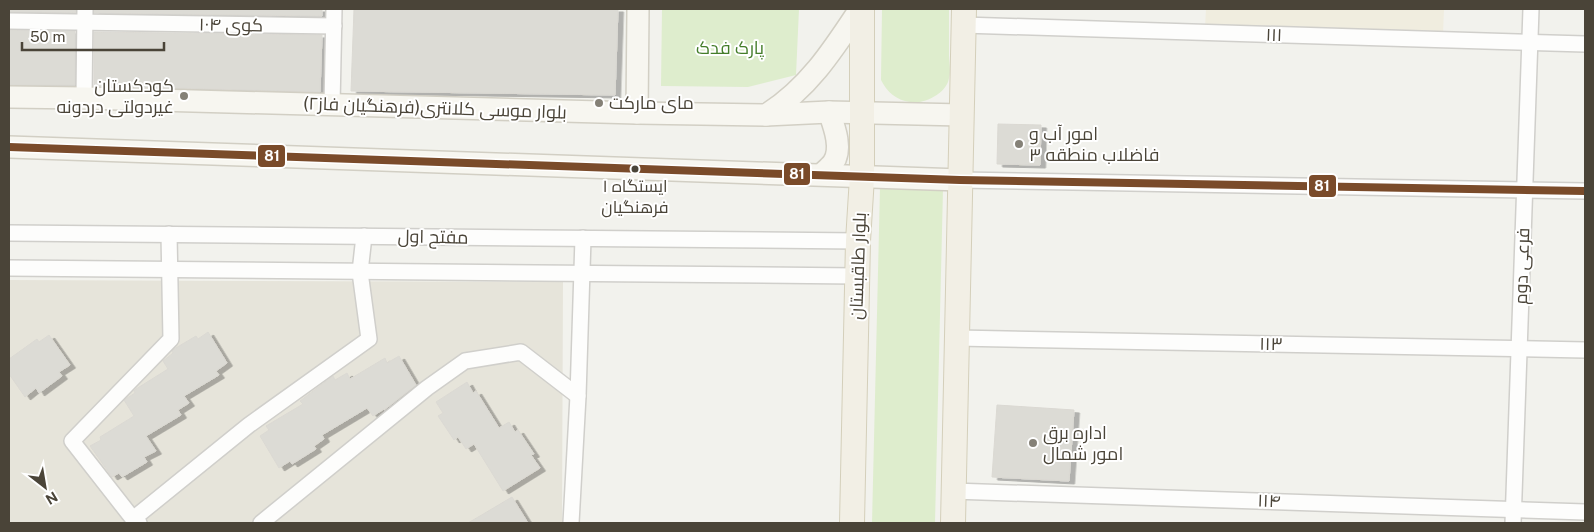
<svg xmlns="http://www.w3.org/2000/svg" width="1594" height="532" font-family="'Public Sans',Cairo,sans-serif">
	<style>
		.residential { fill: #e6e4da }
		.education { fill: #f0eddf }
		.green { fill: #deedcd }
		.building { fill: #dcdbd5; stroke: #dbd9d3; filter: url(#shadow) }
		.lines { fill: none; stroke-linecap: round; stroke-linejoin: round }
		.street-casing { stroke: #d0cfcb; stroke-width: 18 }
		.secondary-casing { stroke: #d2cfc4; stroke-width: 24 }
		.primary-casing { stroke: #d4cfba; stroke-width: 26 }
		.street { stroke: #fdfdfc; stroke-width: 15 }
		.secondary { stroke: #f7f6f0; stroke-width: 21 }
		.primary { stroke: #f2efe5; stroke-width: 24 }
		.bus-1-casing { stroke: #fff; stroke-width: 11 }
		.bus-1 { stroke: #7a4b2a; stroke-width: 8 }
		.poi-dot { fill: #858177; stroke: #fff; stroke-width: 2 }
		.bus-dot { fill: #4a4438; stroke: #fff; stroke-width: 2 }
		.labels { text-anchor: middle; stroke-width: 4; stroke-linejoin: round; paint-order: stroke }
		.bus-label { font-size: 17px; fill: #4a4438; stroke: #fff }
		.street-label { font-size: 18px; fill: #4a4438; stroke: #fff }
		.park-label { font-size: 18px; fill: #447d2a; stroke: #fff }
		.poi-label { font-size: 18px; fill: #4a4438; stroke: #fff; text-anchor: start }
		.line-badge { stroke: #fff; stroke-width: 2 }
		.badge-label { font-size: 14px; text-anchor: middle; font-weight: bold; fill: #fff }
	</style>
	<defs>
		<filter id="shadow"><feDropShadow dx="5.5" dy="3" stdDeviation="0" flood-color="#0004"/></filter>
	</defs>
	<rect width="100%" height="100%" fill="#f2f2ed"/>
	<polygon class="residential" points="9,280 563,282 562,523 9,523"/>
	<polygon class="education" points="1206,9 1444,9 1443,34 1205,27"/>
	<g class="green">
		<polygon points="662,9 799,9 796,75 748,87 661,86"/>
		<path d="M882,9H949C949,24 949,40 949,55C949,62 951,71 949,78C947,93 924,105 910,102C896,100 887,92 881,80Z"/>
		<polygon points="880,188 943,189 935,523 872,523"/>
	</g>
	<g class="building">
		<polygon points="9,9 76,9 76,13 9,12"/>
		<polygon points="94,9 322,9 322,16 94,13"/>
		<polygon points="354,9 618,9 615,95 351,91"/>
		<polygon points="9,30 75,31 75,85 9,85"/>
		<polygon points="94,32 322,35 320,92 94,86"/>
		<polygon points="998,124 1041,125 1040,165 997,164"/>
		<polygon points="208,332 227,363 216,371 219,375 184,396 189,403 178,410 181,415 146,436 156,451 144,457 147,462 122,477 119,473 112,477 90,446 101,440 100,437 134,416 124,400 135,393 134,391 136,389 168,369 163,361 173,353 172,351 174,349 196,336 198,339"/>
		<polygon points="49,335 70,365 59,372 62,376 39,393 36,388 25,397 9,374 9,359 37,339 39,342"/>
		<polygon points="399,356 416,385 384,410 384,409 373,416 367,408 322,435 324,439 314,446 316,449 292,464 290,461 279,468 260,436 269,430 266,426 303,404 300,401 333,376 335,380 347,373 350,379 385,358 387,363"/>
		<polygon points="467,382 473,393 476,391 499,428 509,422 515,432 518,430 534,454 531,455 540,468 503,491 474,444 466,449 458,437 454,440 438,416 443,413 436,402"/>
		<polygon points="997,405 1074,410 1069,481 992,477"/>
		<polygon points="512,497 528,523 468,523"/>
	</g>
	<g class="lines">
		<g class="street-casing">
			<g id="street">
				<polyline points="9,21 334,26"/>
				<polyline points="963,25 1585,44"/>
				<polyline points="84,98 85,9"/>
				<polyline points="332,105 334,9"/>
				<polyline points="960,180 1585,191"/>
				<polyline points="9,233 858,241"/>
				<polyline points="9,268 857,276"/>
				<polyline points="957,338 1585,350"/>
				<polyline points="953,491 1585,512"/>
				<polyline points="133,519 249,425 369,339 360,272 364,236"/>
				<polyline points="139,523 133,519 72,441 171,339 169,234"/>
				<polyline points="261,523 427,388 465,361 521,352 578,396"/>
				<polyline points="571,523 578,396 583,238"/>
				<polyline points="1513,523 1531,9"/>
			</g>
		</g>
		<g class="secondary-casing">
			<g id="secondary">
				<polyline points="9,97 84,98 637,113 766,115 829,112 962,115"/>
				<polyline points="637,113 638,9"/>
				<path d="M766,115C808,89 833,50 860,9"/>
				<polyline points="9,147 960,180"/>
				<path d="M822,174C825,171 830,167 833,163C843,149 834,126 829,112"/>
			</g>
		</g>
		<g class="primary-casing">
			<g id="primary">
				<polyline points="852,523 858,241 862,177 862,9"/>
				<polyline points="953,523 964,9"/>
			</g>
		</g>
		<use href="#street" class="street"/>
		<use href="#secondary" class="secondary"/>
		<use href="#primary" class="primary"/>
		<g class="bus-1-casing">
			<polyline id="bus-1" points="9,147 960,180 1585,191"/>
		</g>
		<use href="#bus-1" class="bus-1"/>
	</g>
	<g class="poi-dot">
		<circle cx="184" cy="96" r="5"/>
		<circle cx="599" cy="103" r="5"/>
		<circle cx="1019" cy="144" r="5"/>
		<circle cx="1033" cy="443" r="5"/>
	</g>
	<circle class="bus-dot" cx="635" cy="169" r="4.5"/>
	<g class="labels">
		<g class="bus-label">
			<text x="635" y="192">ایستگاه ۱<tspan x="635" dy="21">فرهنگیان</tspan></text>
		</g>
		<g class="street-label">
			<text transform="translate(231 25) rotate(1)" y="6">کوی ۱۰۴</text>
			<text transform="translate(1274 35) rotate(2)" y="6">۱۱۱</text>
			<text transform="translate(435 108) rotate(2)" y="6">بلوار موسی کلانتری(فرهنگیان فاز۲)</text>
			<text transform="translate(433 237) rotate(1)" y="6">مفتح اول</text>
			<text transform="translate(858 266) rotate(-88)" y="6">بلوار طاقبستان</text>
			<text transform="translate(1522 266) rotate(-88)" y="6">فرعی دوم</text>
			<text transform="translate(1271 344) rotate(1)" y="6">۱۱۳</text>
			<text transform="translate(1269 501) rotate(2)" y="6">۱۱۴</text>
		</g>
		<g class="park-label">
			<text x="730" y="54">پارک فدک</text>
		</g>
		<g class="poi-label">
			<text x="174" y="92" text-anchor="end">کودکستان<tspan x="174" dy="21">غیردولتی دردونه</tspan></text>
			<text x="609" y="109">مای مارکت</text>
			<text x="1029" y="140">امور آب و<tspan x="1029" dy="21">فاضلاب منطقه ۳</tspan></text>
			<text x="1043" y="439">اداره برق<tspan x="1043" dy="21">امور شمال</tspan></text>
		</g>
	</g>
	<g class="line-badge">
		<rect x="257" y="144" width="29" height="24" rx="5" fill="#7a4b2a"/>
		<rect x="783" y="162" width="28" height="24" rx="5" fill="#7a4b2a"/>
		<rect x="1308" y="174" width="29" height="24" rx="5" fill="#7a4b2a"/>
	</g>
	<g class="badge-label">
		<text x="272" y="161">81</text>
		<text x="797" y="179">81</text>
		<text x="1322" y="191">81</text>
	</g>
	<rect width="1594" height="532" fill="none" stroke="#4a4438" stroke-width="20"/>
	<g transform="translate(45 487) rotate(149)" stroke="#ffffff" stroke-width="4" paint-order="stroke">
	<path d="M0-4L9 19L0 12L-9 19Z" fill="#4a4438"/>
	<text y="-8" font-size="14" font-weight="bold" text-anchor="middle" fill="#4a4438">N</text>
	</g>
	<path d="M22 42v8h142v-8" fill="none" stroke="#4a4438" stroke-width="2.5"/>
	<text x="30" y="42" font-size="15" fill="#4a4438" stroke="#ffffff" stroke-width="4" paint-order="stroke">50 m</text>
</svg>
